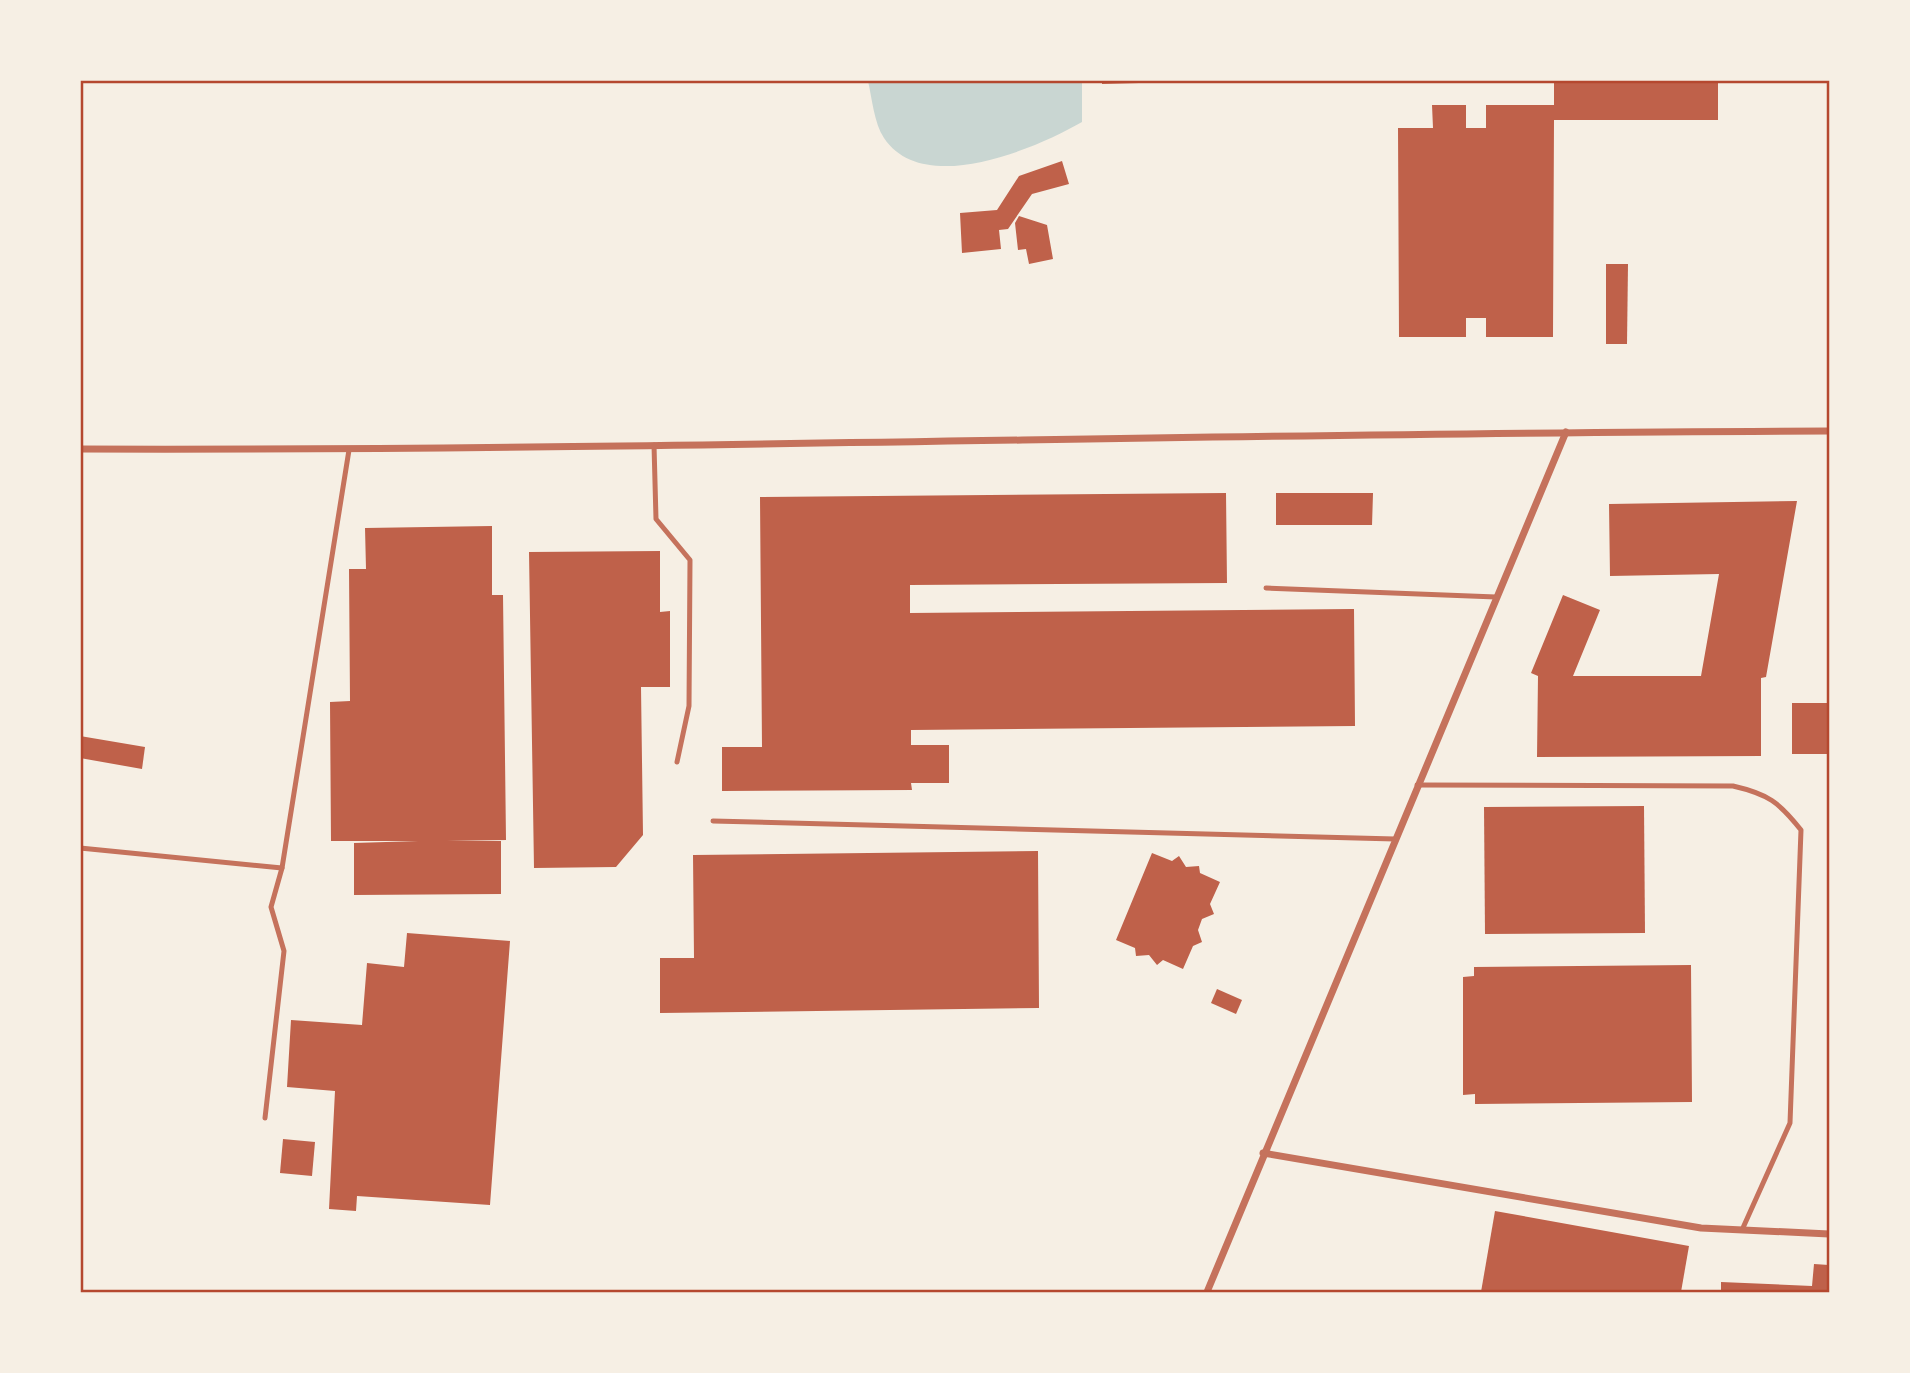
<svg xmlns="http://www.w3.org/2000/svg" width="1910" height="1373" font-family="'Libre Baskerville',serif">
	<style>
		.water { fill: #c9d6d2 }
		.building { fill: #bf614a }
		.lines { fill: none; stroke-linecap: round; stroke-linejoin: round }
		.service { stroke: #c5725c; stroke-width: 5 }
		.minor { stroke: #c5725c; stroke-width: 7 }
		.neatline { fill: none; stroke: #b5482f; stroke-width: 2.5 }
	</style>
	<rect width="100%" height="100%" fill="#f6efe4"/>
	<path class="water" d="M868,81H1082V122C1035,149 923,197 884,138C874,123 872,98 868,81Z"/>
	<g class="building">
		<polygon points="1102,80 1139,80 1139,83 1102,84"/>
		<polygon points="1554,80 1718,80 1718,120 1554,120 1553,337 1486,337 1486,318 1466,318 1466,337 1399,337 1398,128 1433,128 1432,105 1466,105 1466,128 1486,128 1486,105 1554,105"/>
		<polygon points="1062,161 1069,184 1032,194 1008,229 999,230 1001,249 962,253 960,213 997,210 1019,176"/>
		<polygon points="1019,216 1047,225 1053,259 1029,264 1026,249 1018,250 1015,223"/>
		<polygon points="1606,264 1628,264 1627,344 1606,344"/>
		<polygon points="1226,493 1227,583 910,585 910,613 1354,609 1355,726 911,730 911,745 949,745 949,783 911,783 912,790 722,791 722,747 762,747 760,497"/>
		<polygon points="1276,493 1373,493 1372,525 1276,525"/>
		<polygon points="1797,501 1766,677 1761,678 1761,756 1537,757 1538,676 1531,673 1563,595 1600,610 1573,676 1701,676 1719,574 1610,576 1609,504"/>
		<polygon points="492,526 492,595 503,595 506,840 447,841 501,841 501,894 354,895 354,843 418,841 331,841 330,702 350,701 349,569 366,569 365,528"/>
		<polygon points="660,551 660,612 670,611 670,687 641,687 643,835 616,867 534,868 529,552"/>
		<rect x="1792" y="703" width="37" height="51"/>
		<polygon points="80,736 145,747 142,769 80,758"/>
		<polygon points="1644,806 1645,933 1485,934 1484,807"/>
		<polygon points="1038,851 1039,1008 660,1013 660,958 694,958 693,855"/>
		<polygon points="1152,853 1172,861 1179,856 1186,867 1199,866 1200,873 1220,882 1210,904 1214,914 1202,919 1198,930 1202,942 1193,946 1183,969 1163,960 1157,965 1149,955 1136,956 1135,948 1116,940"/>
		<polygon points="407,933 510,941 490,1205 357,1196 356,1211 329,1209 335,1091 287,1087 291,1020 362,1025 367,963 404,967"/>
		<polygon points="1691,965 1692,1102 1475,1104 1475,1094 1463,1095 1463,977 1474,976 1474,967"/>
		<polygon points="1217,989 1242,1000 1236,1014 1211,1003"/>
		<polygon points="283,1139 315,1142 312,1176 280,1173"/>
		<polygon points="1495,1211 1689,1246 1681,1292 1481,1292"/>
		<polygon points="1814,1264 1829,1265 1829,1292 1721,1292 1721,1282 1812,1286"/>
	</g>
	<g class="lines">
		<g class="service">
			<polyline points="654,445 656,519 690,560 689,706 677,762"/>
			<polyline points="1266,588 1496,597"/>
			<path d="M1417,785L1733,786C1768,794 1779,802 1801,830L1790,1123L1742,1230"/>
			<polyline points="713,821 1395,839"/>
			<polyline points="80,848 282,868"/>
			<polyline points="265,1118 284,951 271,907 282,868 349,450"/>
		</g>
		<g class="minor">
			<path d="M80,449C664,451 1246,432 1829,431"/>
			<polyline points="1263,1153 1701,1228 1829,1234"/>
			<polyline points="1207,1292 1566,432"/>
		</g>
	</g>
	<rect width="1910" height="1373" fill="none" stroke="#f6efe4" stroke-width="164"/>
	<rect x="82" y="82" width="1746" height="1209" class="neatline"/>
</svg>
